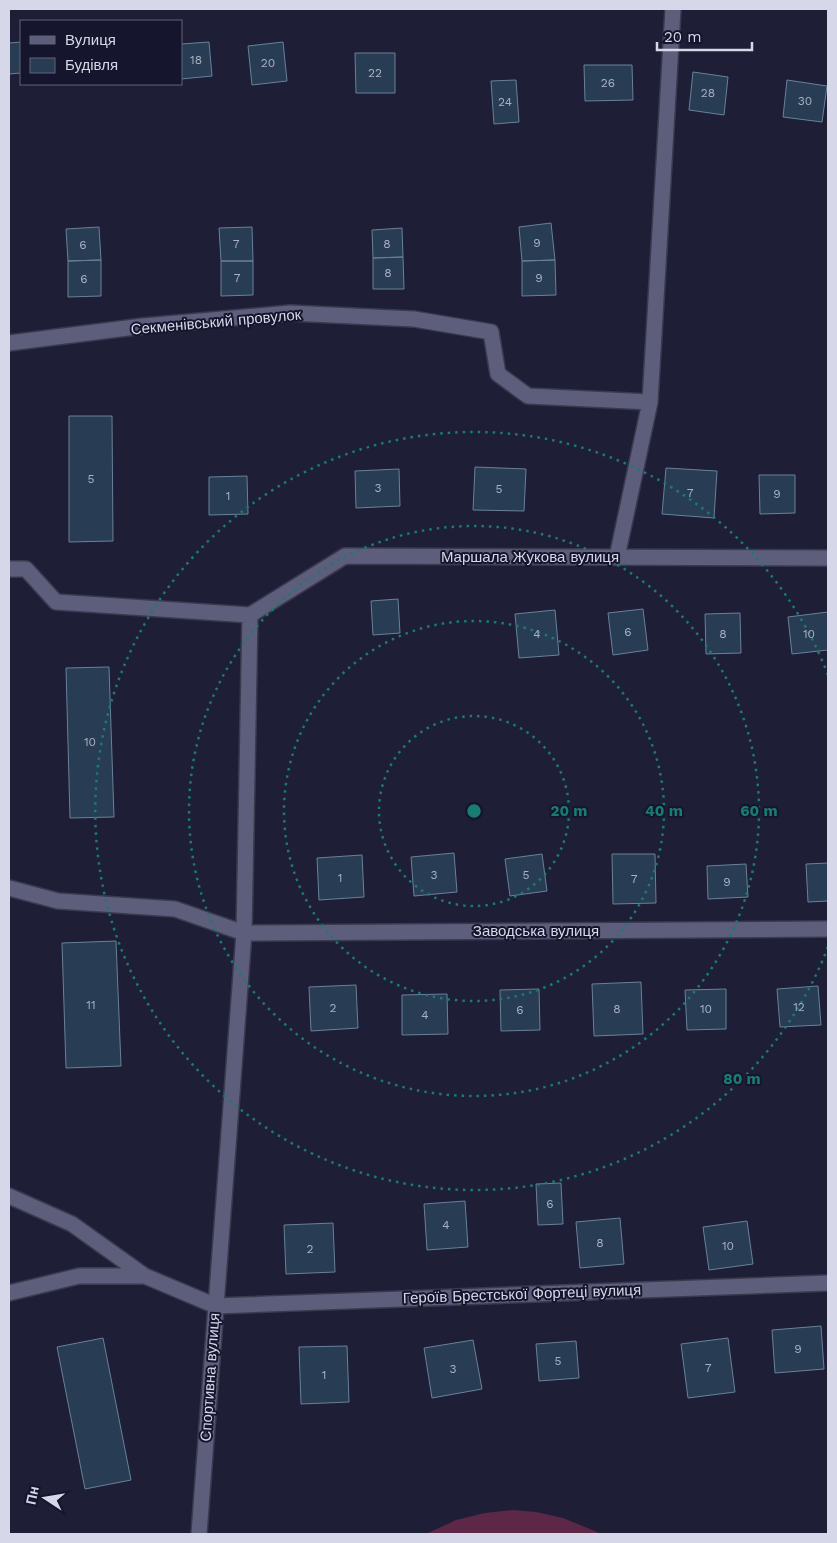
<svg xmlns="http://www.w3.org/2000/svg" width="837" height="1543" viewBox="0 0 837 1543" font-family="'Work Sans',sans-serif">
<rect width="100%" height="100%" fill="#1e1e37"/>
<path fill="#5d2747" d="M513,1510L536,1512L563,1518L602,1534H426L456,1520L485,1513Z"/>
<path fill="#283d53" stroke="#698199" d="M21,42V73L9,74V43Z
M209,42L212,76L181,79V44Z
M283,42L287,81L252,85L248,46Z
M355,53H395V93H356Z
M584,65H632L633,100L585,101Z
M693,72L728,77L724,115L689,110Z
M516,80L519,122L494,124L491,81Z
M787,80L827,86L822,122L783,117Z
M551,223L555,260L522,261L519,227Z
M99,227L101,260L68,261L66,229Z
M252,227L253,261H221L219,228Z
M402,228L403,257L373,258L372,230Z
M403,257L404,289H373V258Z
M101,260V296L68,297V261Z
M555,260L556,295L522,296V261Z
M221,261H253V295L221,296Z
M69,416H112L113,541L69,542Z
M475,467L526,469L524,511L473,510Z
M666,468L717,471L714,518L662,514Z
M399,469L400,506L356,508L355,471Z
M759,475H795V513L760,514Z
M247,476L248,514L209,515V477Z
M398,599L400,633L373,635L371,601Z
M643,609L648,650L613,655L608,613Z
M555,610L559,655L519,658L515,614Z
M828,612V650L792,654L788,617Z
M740,613L741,653L706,654L705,614Z
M109,667L114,817L70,818L66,668Z
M454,853L457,892L414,896L411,857Z
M542,854L547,891L510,896L505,859Z
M612,854H655L656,903L613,904Z
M362,855L364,897L319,900L317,858Z
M828,863V901L808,902L806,864Z
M746,864L748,897L708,899L707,866Z
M116,941L121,1066L66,1068L62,943Z
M641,982L643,1034L594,1036L592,984Z
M356,985L358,1028L311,1031L309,987Z
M818,986L821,1025L780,1027L777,989Z
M539,989L540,1030L501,1031L500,990Z
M726,989V1029L687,1030L685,990Z
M447,994L448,1034L402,1035V995Z
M561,1183L563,1224L538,1225L536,1184Z
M465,1201L468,1247L427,1250L424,1204Z
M620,1218L624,1264L580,1268L576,1222Z
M747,1221L753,1264L709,1270L703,1227Z
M333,1223L335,1272L286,1274L284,1225Z
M821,1326L824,1369L775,1373L772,1330Z
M103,1338L131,1480L85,1489L57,1347Z
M728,1338L735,1392L688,1398L681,1344Z
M473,1340L482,1389L432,1398L424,1348Z
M576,1341L579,1378L539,1381L536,1344Z
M347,1346L349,1402L301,1404L299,1347Z"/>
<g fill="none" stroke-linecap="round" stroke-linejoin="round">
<defs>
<path id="minor" d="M9,343L143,326L290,313L414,319L491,332L498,374L528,396L650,402
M617,557L650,402L673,9
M9,569H26L56,602L250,615
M250,615L244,933L216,1306L828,1283
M250,615L345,556L828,558
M9,888L58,901L175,909L244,933L828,929
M9,1196L72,1224L145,1276L216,1306L199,1534
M9,1293L79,1276H145"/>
</defs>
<use href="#minor" stroke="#3a394e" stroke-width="18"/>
<use href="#minor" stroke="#5c5e7b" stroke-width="15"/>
</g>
<g fill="none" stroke="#197b74" stroke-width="2.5" stroke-dasharray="2.5 5">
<circle cx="474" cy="811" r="95"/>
<circle cx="474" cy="811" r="190"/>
<circle cx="474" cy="811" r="285"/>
<path d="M828 947A379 379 0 1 1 828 675"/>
</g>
<g text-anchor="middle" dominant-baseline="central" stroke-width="4" stroke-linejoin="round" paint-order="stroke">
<g font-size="12" fill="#aab0c3">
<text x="196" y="60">18</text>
<text x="268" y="63">20</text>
<text x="375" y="73">22</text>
<text x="608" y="83">26</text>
<text x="708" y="93">28</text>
<text x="805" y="101">30</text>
<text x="505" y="102">24</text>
<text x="537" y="243">9</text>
<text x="236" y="244">7</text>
<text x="387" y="244">8</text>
<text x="83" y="245">6</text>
<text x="388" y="273">8</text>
<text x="237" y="278">7</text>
<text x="539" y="278">9</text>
<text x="84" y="279">6</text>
<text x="91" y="479">5</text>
<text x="378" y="488">3</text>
<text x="499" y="489">5</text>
<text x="690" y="493">7</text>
<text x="777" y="494">9</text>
<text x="228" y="496">1</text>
<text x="628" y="632">6</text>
<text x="537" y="634">4</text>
<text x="723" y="634">8</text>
<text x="809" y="634">10</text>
<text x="90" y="742">10</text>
<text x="434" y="875">3</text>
<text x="526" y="875">5</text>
<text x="340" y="878">1</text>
<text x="634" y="879">7</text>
<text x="727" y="882">9</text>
<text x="91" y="1005">11</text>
<text x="799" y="1007">12</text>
<text x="333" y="1008">2</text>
<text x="617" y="1009">8</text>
<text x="706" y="1009">10</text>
<text x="520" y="1010">6</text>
<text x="425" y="1015">4</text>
<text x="550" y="1204">6</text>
<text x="446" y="1225">4</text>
<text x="600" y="1243">8</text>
<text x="728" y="1246">10</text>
<text x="310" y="1249">2</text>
<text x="798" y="1349">9</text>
<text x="558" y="1361">5</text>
<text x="708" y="1368">7</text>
<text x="453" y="1369">3</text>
<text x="324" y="1375">1</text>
</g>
<g font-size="15" fill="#d6d7e8" stroke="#15152d">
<text transform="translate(216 322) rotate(-5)">Секменівський провулок</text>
<text x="530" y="557">Маршала Жукова вулиця</text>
<text x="536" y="931">Заводська вулиця</text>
<text transform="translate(522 1294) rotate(-2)">Героїв Брестської Фортеці вулиця</text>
<text transform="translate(210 1377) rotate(-86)">Спортивна вулиця</text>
</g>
</g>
<circle cx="474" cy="811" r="8" fill="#197b74" stroke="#15152d" stroke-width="2.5"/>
<g font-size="15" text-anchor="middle" font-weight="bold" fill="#197b74" stroke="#15152d" stroke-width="4" stroke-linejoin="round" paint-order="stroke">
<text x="569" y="816">20 m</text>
<text x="664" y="816">40 m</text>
<text x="759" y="816">60 m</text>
<text x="742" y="1084">80 m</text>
</g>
<rect width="837" height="1543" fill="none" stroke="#d6d7e8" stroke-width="20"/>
<rect x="20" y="20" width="162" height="65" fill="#15152d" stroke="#626378"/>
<rect x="30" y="36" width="25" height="8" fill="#5c5e7b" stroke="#626378"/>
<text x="65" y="45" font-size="15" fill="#d6d7e8">Вулиця</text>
<rect x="30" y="58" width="25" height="15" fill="#283d53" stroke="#626378"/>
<text x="65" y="70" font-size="15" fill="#d6d7e8">Будівля</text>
<g transform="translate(45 1498) rotate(282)" stroke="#15152d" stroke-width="4" paint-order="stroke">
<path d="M0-4L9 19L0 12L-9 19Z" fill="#d6d7e8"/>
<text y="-8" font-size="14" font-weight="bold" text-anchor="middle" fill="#d6d7e8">Пн</text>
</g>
<path d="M657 42v8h95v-8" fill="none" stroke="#d6d7e8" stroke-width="2.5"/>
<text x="664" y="42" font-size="15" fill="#d6d7e8" stroke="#15152d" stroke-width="4" paint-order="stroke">20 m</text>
</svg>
